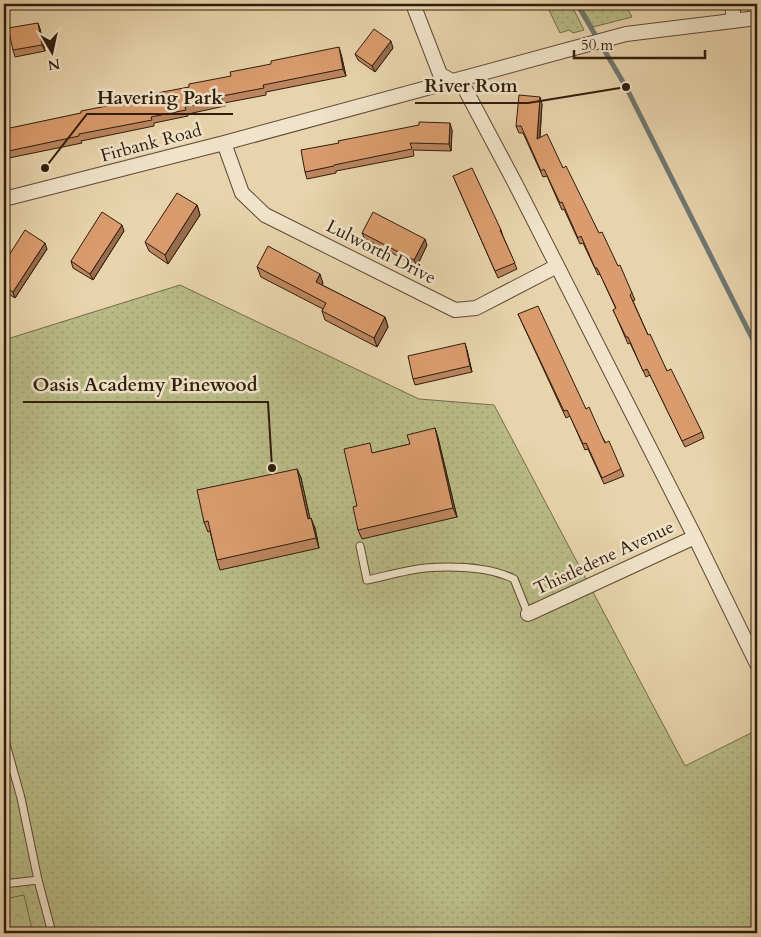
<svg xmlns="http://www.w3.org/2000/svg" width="761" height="937" viewBox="0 0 761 937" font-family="Cardo,serif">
<defs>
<pattern id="grass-dots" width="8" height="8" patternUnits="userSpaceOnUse" patternTransform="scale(1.25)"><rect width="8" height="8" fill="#b9bc87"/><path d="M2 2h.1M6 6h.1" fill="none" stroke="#9fa173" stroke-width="1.8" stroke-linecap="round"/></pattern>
<pattern id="forest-crowns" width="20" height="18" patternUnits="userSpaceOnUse" patternTransform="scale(1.25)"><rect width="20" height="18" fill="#b9bc87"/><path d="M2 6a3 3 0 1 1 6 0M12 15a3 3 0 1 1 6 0" fill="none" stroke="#9fa173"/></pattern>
</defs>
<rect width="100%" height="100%" fill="#e8d4ac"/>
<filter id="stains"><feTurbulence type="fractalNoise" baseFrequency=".004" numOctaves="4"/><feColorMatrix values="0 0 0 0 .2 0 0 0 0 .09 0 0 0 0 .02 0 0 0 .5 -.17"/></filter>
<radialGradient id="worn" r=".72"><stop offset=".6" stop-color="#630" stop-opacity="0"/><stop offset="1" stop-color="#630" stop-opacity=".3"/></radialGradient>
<path fill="url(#grass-dots)" stroke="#746c4a" d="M546,4H571L584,30L573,33L569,30L560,33Z
M580,4H625L632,17L593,27Z
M180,285L419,399L494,405L685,766L757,730V933H4V340Z"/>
<path fill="url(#forest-crowns)" stroke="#746c4a" d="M24,895L33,933H4V899Z"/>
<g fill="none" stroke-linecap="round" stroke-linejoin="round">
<path stroke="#707871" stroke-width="5" d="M577,4L626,87L757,348"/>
<defs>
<path id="service" d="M360,546L367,580C386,576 406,570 425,568C453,566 489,567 514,579L528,614
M4,737L21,798L38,880L52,933
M4,884L38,880"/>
<path id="minor" d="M413,4L440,74L465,89L515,183L695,537L757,664
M732,4L734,21
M224,143L242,193L265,215L455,310L476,308L557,266
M4,199L224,143L626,34L757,18
M528,614L695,537"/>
</defs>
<use href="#service" stroke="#5d4a35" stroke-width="9"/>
<use href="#minor" stroke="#5d4a35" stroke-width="16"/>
<use href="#service" stroke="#f0e3c9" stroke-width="7"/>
<use href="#minor" stroke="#f0e3c9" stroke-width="14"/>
</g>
<path fill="#bb865f" stroke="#2f1c0d" d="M38,23L40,29L45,51L15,57L13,50Z
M393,48L375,72L358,60L355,54Z
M341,54L346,76L266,92V95L224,103L225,106L188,114V116L154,123V126L81,141L82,143L4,159L6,167H4V138L81,113L153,97L189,87Z
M542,104L540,138L563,168L632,293L635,300L633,301L648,335L667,371L702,432L704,438L685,447L650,375L646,377L630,343L628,344L616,316L613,310L616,309L600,274L598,275L583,243L580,244L564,209L562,210L547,176L543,177L523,133H519L516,126Z
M452,130L451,151L413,150L414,156L336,171V173L307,179L305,172Z
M453,176L501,230L503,236L517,269L498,278Z
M197,205L200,215L168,264L149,251L145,242Z
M124,231L93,280L73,268L71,261Z
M362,233L427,245L417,266L365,239Z
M47,249L15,298L4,291V263Z
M257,267L323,283L322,285L385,317L388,327L377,347L325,320L322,311L323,309L261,277Z
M518,314L586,409L621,469L624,476L604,484L588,449L585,450L570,416L566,418Z
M467,350L472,372L415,385L413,379Z
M435,428L438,438L457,517L362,539L358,530L357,506L373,453L410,444Z
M297,469L301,478L310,519L315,528L319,548L220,570L217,560L210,531L208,532L204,522Z"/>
<path fill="#996d4d" stroke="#2f1c0d" d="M38,23L40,29L45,51L42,45Z
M391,41L393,48L375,72L372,66Z
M339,47L341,54L346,76L343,69Z
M540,97L542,104L539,145L537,139Z
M450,123L452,130L451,151L449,144Z
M197,205L200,215L168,264L165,255Z
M122,225L124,231L93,280L90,274Z
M425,239L427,245L417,266L414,260Z
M45,243L47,249L15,298L13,292Z
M320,274L323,283L319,291L316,282Z
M385,317L388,327L377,347L374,338Z
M465,343L467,350L472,372L470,366Z
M435,428L438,438L457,517L453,508Z
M297,469L301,478L312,528L308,519Z
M311,518L315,528L319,548L316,538Z"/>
<path fill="#da9c6e" stroke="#2f1c0d" d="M38,23L42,45L13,50L8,28Z
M374,29L391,41L372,66L355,54Z
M339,47L343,69L263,85L264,88L222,96V100L185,107L186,110L151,117L152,120L79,134V136L4,152V138L6,137L5,129L81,113V111L153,97L152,94L189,87V84L231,76L230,72L271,64V61Z
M519,95L540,97L537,139L547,134L563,168L566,166L599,233L602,232L618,266L620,265L632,293L630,295L648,335L650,334L667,371L671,369L702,432L682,441L647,369L643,371L628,337H626L613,310L616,308L597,268H595L581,236L578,238L562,202L560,203L544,169L541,171L521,126H516Z
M419,122L450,123L449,144L410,143L412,149L334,165V166L305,172L301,150L339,143L338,141L419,125Z
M472,168L501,230H500L515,263L495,271L453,176Z
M177,193L197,205L165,255L145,242Z
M102,212L122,225L90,274L71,261Z
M373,212L425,239L414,260L362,233Z
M25,230L45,243L13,292L4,286V263Z
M268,246L320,274L316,282L385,317L374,338L322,311L326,303L257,267Z
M538,306L586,409L589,407L605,443L609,441L621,469L602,478L586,443L583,444L567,410L564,411L518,314Z
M465,343L470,366L413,379L408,356Z
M435,428L453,508L358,530L353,507L357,506L344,449L370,443L372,453L410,444L407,435Z
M297,469L308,519L311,518L316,538L217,560L208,521L204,522L197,490Z"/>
<g text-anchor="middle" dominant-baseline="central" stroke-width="5" stroke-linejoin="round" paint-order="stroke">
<g font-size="18" fill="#2f1c0d" stroke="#f0e3c9">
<text transform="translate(151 143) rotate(-15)">Firbank Road</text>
<text transform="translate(381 252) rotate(27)">Lulworth Drive</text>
<text transform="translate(604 558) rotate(-25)">Thistledene Avenue</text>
</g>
</g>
<path fill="none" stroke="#2f1c0d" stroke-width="2" d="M626 87L528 103H415M45 168L87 114H233M272 468L268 402H23"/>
<g fill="#2f1c0d" stroke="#f0e3c9" stroke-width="2">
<circle cx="626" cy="87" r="5"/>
<circle cx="45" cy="168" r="5"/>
<circle cx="272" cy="468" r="5"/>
</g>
<g font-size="19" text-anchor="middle" font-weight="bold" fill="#2f1c0d" stroke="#f0e3c9" stroke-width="5" stroke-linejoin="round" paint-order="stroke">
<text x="471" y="92">River Rom</text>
<text x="160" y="104">Havering Park</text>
<text x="145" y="391">Oasis Academy Pinewood</text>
</g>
<rect width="761" height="937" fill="none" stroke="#e8d4ac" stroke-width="20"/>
<rect x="5" y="5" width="751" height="927" fill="none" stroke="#2f1c0d" stroke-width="2.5"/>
<rect x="10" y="10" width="741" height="917" fill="none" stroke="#2f1c0d"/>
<g transform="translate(52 52) rotate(171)" stroke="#f0e3c9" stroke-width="4" paint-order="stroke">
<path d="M0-4L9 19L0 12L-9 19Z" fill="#2f1c0d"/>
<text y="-8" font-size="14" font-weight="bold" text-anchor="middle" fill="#2f1c0d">N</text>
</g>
<path d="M574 50v8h131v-8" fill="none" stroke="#2f1c0d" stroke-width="2.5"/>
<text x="581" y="50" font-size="15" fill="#2f1c0d" stroke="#f0e3c9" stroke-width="4" paint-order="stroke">50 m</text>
<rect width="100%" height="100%" filter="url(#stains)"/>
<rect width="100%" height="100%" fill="url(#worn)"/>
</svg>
